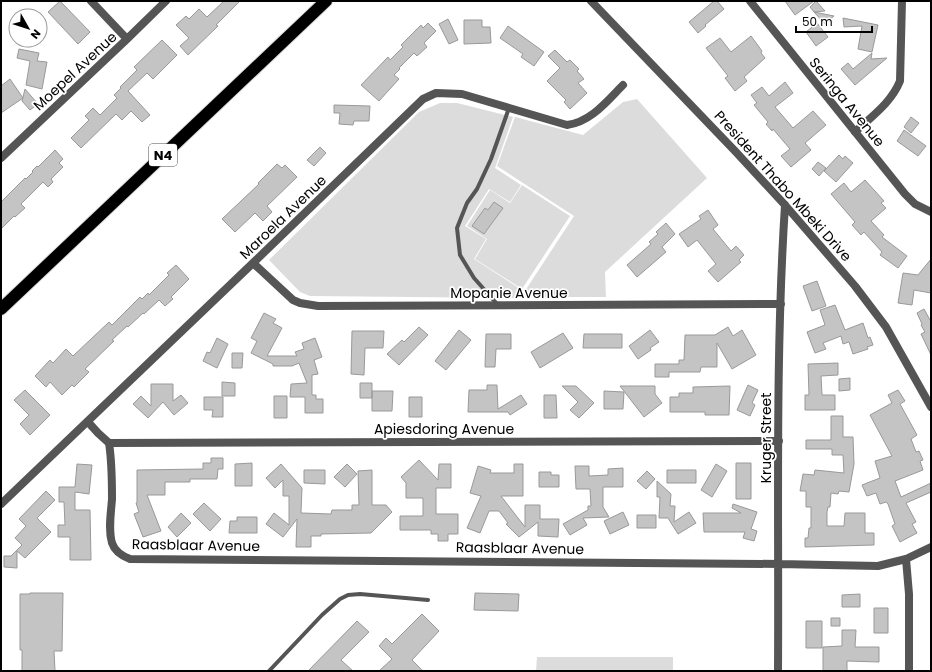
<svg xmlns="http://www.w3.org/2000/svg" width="932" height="672" viewBox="0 0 932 672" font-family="Poppins,sans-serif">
<rect width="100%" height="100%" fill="#fff"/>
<path fill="#dcdcdc" d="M637,99L707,178L605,272L606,297H521L574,216L497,166L515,117L583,135L623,102Z
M440,103H457L513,117L495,168L521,185L510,202L489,189L465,226L486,239L474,259L522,290L517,298L310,296L300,292L269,260L419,112Z
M522,185L570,216L522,289L475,259L487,239L467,226L490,190L510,203Z
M537,657H673V671H536Z"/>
<path fill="#c4c4c4" stroke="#999" d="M60,1L90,32L78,44L48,12Z
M224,1H240L216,25L218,26L188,55L180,46L189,38L176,25L186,16L189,19L199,9L207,17L208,16Z
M714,1H717L724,9L705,25L706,26L698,33L689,22Z
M785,1H814L795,15Z
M816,1L825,11L814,12L810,7Z
M814,12L834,16L825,24Z
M843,18L878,25L872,52L858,49L862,26L844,27Z
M448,19L458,40L449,44L439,24Z
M464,20H482V27H490L491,43L464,44Z
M428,23L436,31L424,43L427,47L417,56L414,53L399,68L400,69L394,75L399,79L379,101L361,85L388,57L390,60L403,47L401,45L421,25L423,28Z
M817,23L828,37L816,46L806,32Z
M508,26L544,52L534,66L521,57L523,54L500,38Z
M751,36L762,51L761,53L765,58L744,77L747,81L735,91L725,78L728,76L706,48L720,38L731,52Z
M162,40L177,55L153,79L147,73L128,91L150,115L142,122L131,111L122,120L116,114L81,148L71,138L89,120L85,116L93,108L100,115L117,98L114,95L121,88L120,87L137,70L134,67Z
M19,49L39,53L37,61L47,62L42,89L26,85L30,61L17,58Z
M555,50L567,62L570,60L579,69L577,71L584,79L578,83L587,93L570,109L564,102L566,100L547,81L560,68L548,56Z
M872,53L871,59L887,58L855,85L841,69L848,63L853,69Z
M10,79L23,98L1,113V86Z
M785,82L793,93L775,107L793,128L813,111L826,125L805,143L811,150L791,167L781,156L790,149L773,129L772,131L766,124L768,122L754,105L757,103L751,95L762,87L769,96Z
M25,89L38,104L30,110L22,101Z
M334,105L370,106L369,121H354L353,125L339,124L340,113H334Z
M911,117L919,123L911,133L904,127Z
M904,130L926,146L918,156L897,141Z
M320,147L326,153L314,166L307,160Z
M55,150L63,159L59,163L63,167L51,179L53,182L48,187L43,182L21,204L25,208L15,217L14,216L1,229V202L25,178L26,179L33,172L32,171L37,166L38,167Z
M839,155L843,159L845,156L853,163L836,182L824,171Z
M818,162L826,168L819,176L812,169Z
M277,164L282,168L285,165L297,177L267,206L272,212L263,221L255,213L235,232L222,219L259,184L258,183Z
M865,180L884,201L881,203L886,208L871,221L884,235L882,237L907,256L898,268L880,255L882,252L864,232L861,235L852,225L855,222L831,194L844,183L851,192Z
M494,202L503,208L484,234L472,226L485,208L488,210Z
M708,210L718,225L713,229L731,251L736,246L744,255L739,260L741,262L718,282L708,271L716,264L697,240L688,247L679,234L701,219L699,216Z
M666,223L675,234L662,247L666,252L637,277L627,265L651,244L649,242L658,234L656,232Z
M931,259V293L914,290L912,305L898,303L903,273L918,275Z
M176,265L189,279L171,297L173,299L165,306L159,300L144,314L143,313L128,327L127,326L112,340L114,341L85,369L89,372L74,387L72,385L62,395L50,382L46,387L35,376L50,360L53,363L66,349L73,356L109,322L112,325L140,297L142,299L148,293L149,295L169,275L167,273Z
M817,281L826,306L812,311L803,286Z
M835,305L845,330L863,323L868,338L870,337L873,345L867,347L868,349L853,354L849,342L843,344L841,336L823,343L826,349L815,353L807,332L825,325L820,310Z
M924,309L930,320L931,319V355L921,334L925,332L921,325L922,324L917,313Z
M264,313L276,319L273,323L282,328L267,356H297L295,352L304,349L302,343L315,338L322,357L314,360L318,374L312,375V395H316V399H323V413H305V397H290L291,384L307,383L299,363L292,366H273V364L251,353L257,341L251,338Z
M419,327L428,335L399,365L387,354L402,340L404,342Z
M728,327L733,336L742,330L756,355L732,369L717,343V367H701L700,372H669V377H655V364H679V360H684L685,335H715Z
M459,330L471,340L446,370L435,361Z
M650,330L659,342L650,348L651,350L638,359L629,346Z
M352,331H384L383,348H365L364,375L351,374Z
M563,333L573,348L540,368L531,352Z
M486,334H511V349H496L495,367H485Z
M584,334H622V348H583Z
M217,338L228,344L217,368L203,361L207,352L210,353Z
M232,353H243L242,368H232Z
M838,363V375L821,376L822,395H835V410H805V395H809L808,364Z
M850,378V390L839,391V379Z
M222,382L235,383V396H222Z
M360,383H372V398H360Z
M151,384H173V401L181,395L188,403L174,415L163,402L148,418L133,404L141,396L151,406Z
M487,385H497L498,409L521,395L527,404L510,415L508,412H468L469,390H487Z
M748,385L758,390L752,403L755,405L750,416L737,410Z
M562,386H576L594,403L579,418L570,410L578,402Z
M620,386H655V394L662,403L644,417Z
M730,386L729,415H705V412H670V397H679V393H693V387Z
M25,390L50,415L30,435L20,424L29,415L14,400Z
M898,390L905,401L900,404L917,435L911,439L916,452L919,451L923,460L920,461L923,470L895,481L901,497L931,483V492L906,503L916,522L912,524L917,533L900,542L892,526L895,524L888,504L886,502L880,504L876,493L867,496L862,485L880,478L875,461L892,456L870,415L892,403L888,395Z
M372,391H393L392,411H372Z
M604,391L624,392L623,409H604Z
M544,395H556L557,418H544Z
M274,396H287V418H274Z
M204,397H223V417H212L213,410H204Z
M409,397H422V417H409Z
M831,416H843V437H853L854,464L849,492L839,491L838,494L831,493L830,507H828L827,512V526H844L845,513H865V533H874V545L805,547V538H808L809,528H811V507H806V491H800L803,474L814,475L815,470L844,473L843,455H832V449H806V440H831Z
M211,458H223V469H218L217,479H190V482H165V495H147L161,531L143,537L134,514L139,512L136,503H137V470L203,469V463H211Z
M419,460L438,480L439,464H451V488H436V514H458V534H448V541H438V534H431V530H400V516H423V498H406V483L401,477Z
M252,463V486H235V464Z
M736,463H751V499H736Z
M77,464L92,465L89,494L75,492V510H90L91,560H70V537H58V525H65L64,502H59V487H75Z
M281,464L302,488L301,513L331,514L332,510H352V505H359L358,471L372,470V505H386L392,512L371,533L321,534V536H311V547H296L297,519L283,537L266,524L274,513L289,525V496H283V480L275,488L266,478Z
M347,464L357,474L345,487L334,477Z
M514,464H523V496H501L525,527V505H540V519H559L558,537L538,536V522L519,537L506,524L508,523L499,511H489L480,533L467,528L481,496L470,493L478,466L491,470L490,473H514Z
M716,464L727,471L712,497L701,490Z
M575,466H589V476L608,475V469L623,468V487H603V507L609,517L583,518L587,525L570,535L563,524L588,510V506H591L590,489H576Z
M304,470H325V484L304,483Z
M667,470H696V483H667Z
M647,471L655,479L646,489L637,481Z
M539,472H551V475H559V487H539Z
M657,481L671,494L670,506H675L674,522L689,512L696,523L678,534L668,518H659L660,497H657Z
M46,491L55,500L37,518L51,532L25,558L17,551V568L4,567V556H11L22,545L15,538L26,526L19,519Z
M204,503L221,519L210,531L193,514Z
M733,504L757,512L751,529L757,531L754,541L743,538L745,532H704L703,513H741L732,508Z
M623,512L629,525L610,534L604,521Z
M181,513L191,523L177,537L168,527Z
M637,515H656V528H637Z
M237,517H257V533H229L230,521H237Z
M30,593H63L62,651H54L55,671H22V650H20V594H30Z
M475,593L519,594L518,611L474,610Z
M860,594V607H842V595Z
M874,608H888V633H874Z
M422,614L439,631L412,660L423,671H379L392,659L379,646L386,638L392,644Z
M831,618H840V626H831Z
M357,621L369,632L341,660L353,671H308Z
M806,621H822V648H806Z
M842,630H856L855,647H879V662L847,661V671H823V647L842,646Z"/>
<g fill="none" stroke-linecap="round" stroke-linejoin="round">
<defs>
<path id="highway" d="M1,309L326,1"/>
</defs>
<use href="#highway" stroke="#dbdbdb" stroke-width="14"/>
<path stroke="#555" stroke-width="4" d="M498,305L474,278L460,255L457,228L467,203L477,189L491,159L509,108
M269,671L322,615L340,599L348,595L360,594L428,600"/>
<path stroke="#555" stroke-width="8" d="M91,1L127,39
M591,1L735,151L785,205L855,286L886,327L931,407
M750,1L905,194L915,204L931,212
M855,132C872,116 891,103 900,81L902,1
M1,158L127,39L166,1
M253,263L293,300L300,303L318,306L781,304
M88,422L98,433L109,443C112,462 112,480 112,499C111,513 108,529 112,543C115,552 122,556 130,559L779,564L878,566L906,559L931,547
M109,443L779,441
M1,504L253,263L423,99L436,93L462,94L567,125C591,122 607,101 623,85
M906,559L909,594V671
M778,671C779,516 775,360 785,205"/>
<use href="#highway" stroke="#000" stroke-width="12"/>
</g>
<g text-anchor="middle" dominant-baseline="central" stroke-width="3.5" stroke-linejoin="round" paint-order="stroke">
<rect fill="#fff" stroke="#4c4c4c" stroke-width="1" x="149" y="144" width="28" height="22" rx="3"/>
<g font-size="13" font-weight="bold" fill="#000">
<text x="163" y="155">N4</text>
</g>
<g font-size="14" fill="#000" stroke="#fff">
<text transform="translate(75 71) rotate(-43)">Moepel Avenue</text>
<text transform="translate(847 102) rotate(51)">Seringa Avenue</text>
<text transform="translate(783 186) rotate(48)">President Thabo Mbeki Drive</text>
<text transform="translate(283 217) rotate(-44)">Maroela Avenue</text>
<text x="509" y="293">Mopanie Avenue</text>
<text x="444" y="429">Apiesdoring Avenue</text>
<text transform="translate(766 438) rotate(-90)">Kruger Street</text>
<text transform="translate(196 545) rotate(1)">Raasblaar Avenue</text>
<text transform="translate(520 548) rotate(1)">Raasblaar Avenue</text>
</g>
</g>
<rect width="932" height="672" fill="none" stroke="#000000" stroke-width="4"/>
<g transform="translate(28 28) rotate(129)"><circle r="19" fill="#ffffff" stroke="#999999"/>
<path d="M0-3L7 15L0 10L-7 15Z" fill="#000000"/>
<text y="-6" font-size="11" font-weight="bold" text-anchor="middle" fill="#000000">N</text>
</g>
<path d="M796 26v6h76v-6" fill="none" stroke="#000000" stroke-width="2"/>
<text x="802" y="26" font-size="12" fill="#000000" stroke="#ffffff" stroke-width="3" paint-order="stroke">50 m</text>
</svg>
